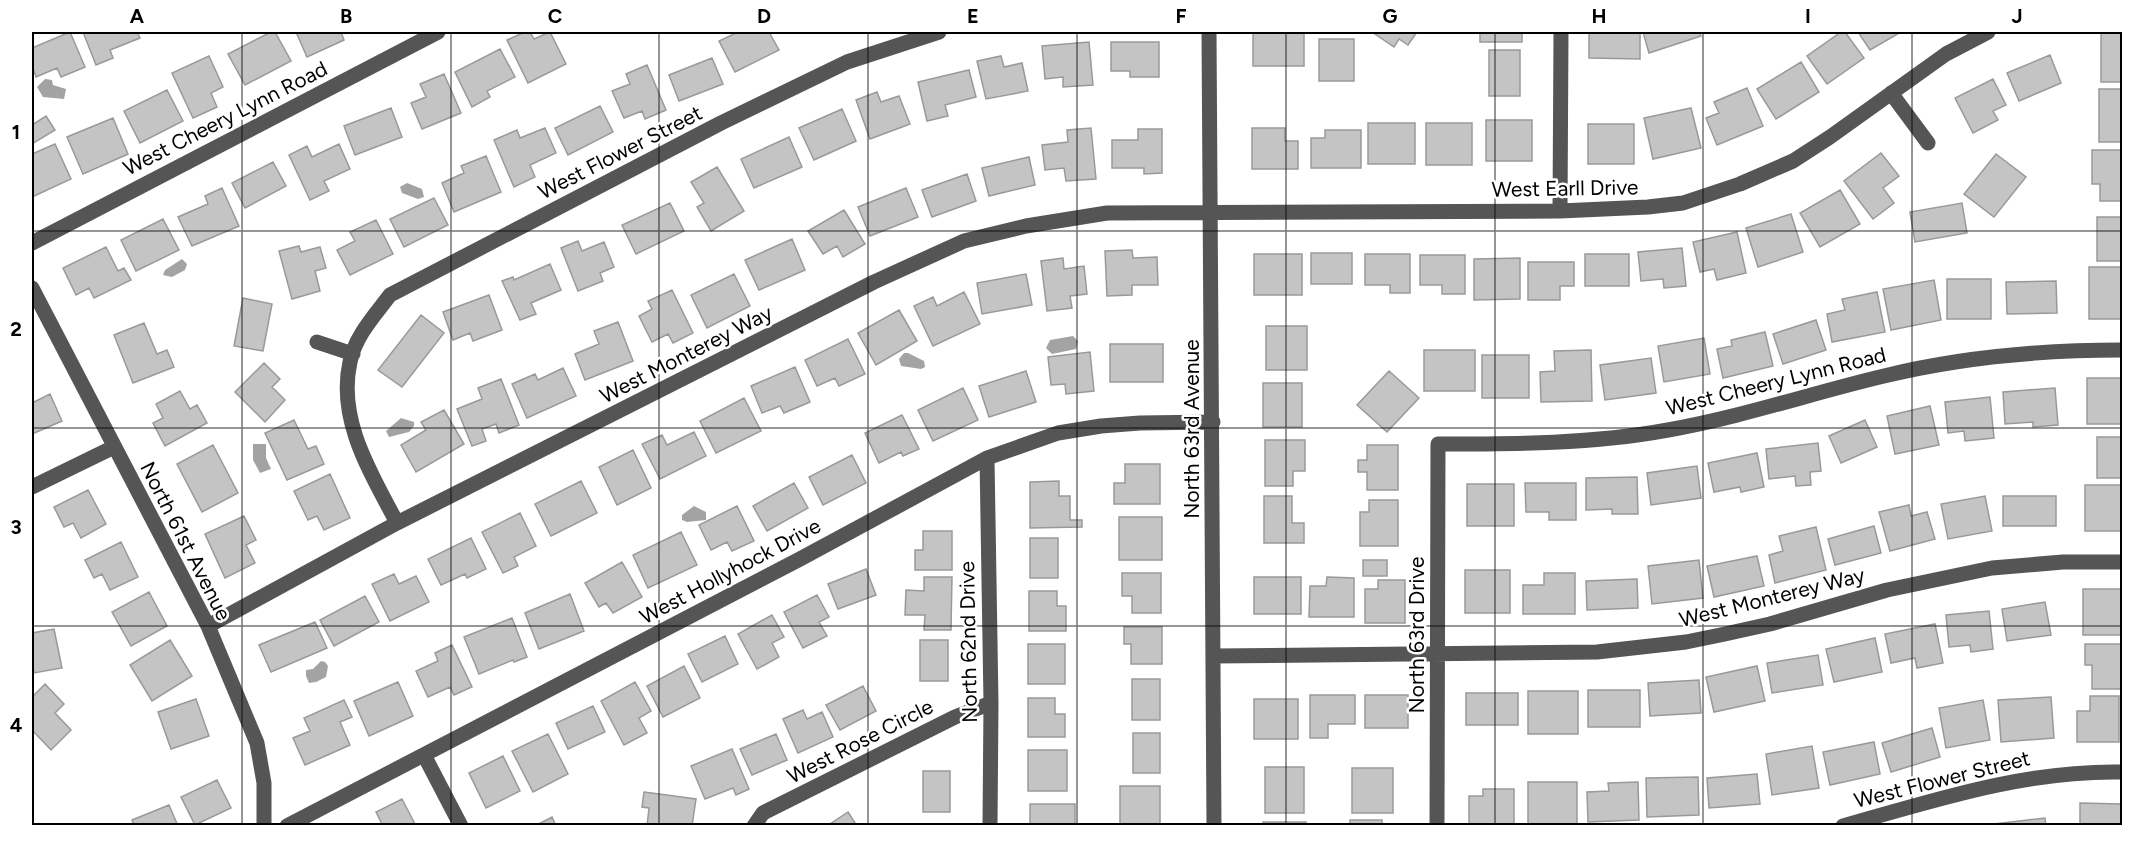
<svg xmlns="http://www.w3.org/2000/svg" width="2154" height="857" viewBox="0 0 2154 857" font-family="Figtree,sans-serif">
<rect width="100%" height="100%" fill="#fff"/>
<path fill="#a3a3a3" d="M45,79L52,80L53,85L66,89L64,99L43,97L37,87Z
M407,183L422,189L424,197L418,199L402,193L400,187Z
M182,259L187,264L185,270L172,277L163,275L165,270Z
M1073,336L1078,341L1076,349L1052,354L1046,348L1050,340Z
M904,353H908L924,361L925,367L921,369L901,366L899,359Z
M401,418L414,422V426L409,432L389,437L386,431Z
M253,444H266V458L271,469L260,473L253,460Z
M694,506L706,512V520L687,522L682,520V515Z
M321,661L325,662L328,666L326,677L316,682L309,683L306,676V670L313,669Z"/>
<path fill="#c4c4c4" stroke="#999" stroke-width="1.5" d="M70,32L85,67L61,77L57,68L36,77L32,65V48Z
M83,32H137L140,38L110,50L113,58L96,65Z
M271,32H275L291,61L245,85L228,54Z
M296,32H341L344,40L307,57Z
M525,32H530L534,39L550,32L566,64L528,83L507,40Z
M738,32H769L779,50L735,72L719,41Z
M1372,32H1417L1408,45L1399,39L1394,47Z
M1480,32H1522V42H1480Z
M1589,32H1640V59L1589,58Z
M1643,32H1699L1701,36L1649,53Z
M1841,32H1845L1864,58L1827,84L1807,56Z
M1858,32H1901L1870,50Z
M2101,32H2122V82H2101Z
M1253,33H1304V66H1253Z
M1319,39H1354V81H1319Z
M1089,42L1093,85L1063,87V77L1045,79L1042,46Z
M1111,42H1159V77H1130V71H1111Z
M500,49L515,77L487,91L490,97L472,107L455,72Z
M1489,50H1520V96H1489Z
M2050,55L2061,83L2019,101L2007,73Z
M209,56L223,87L211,93L217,107L193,118L172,73Z
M1001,56L1004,67L1022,63L1028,91L986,99L977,61Z
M712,58L723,84L679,101L669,75Z
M1801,62L1819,92L1776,119L1757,89Z
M647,65L666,110L645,119L642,111L624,118L612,91L630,84L626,74Z
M969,70L976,97L945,105L948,116L927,121L918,82Z
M444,74L461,113L422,129L411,103L426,97L420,84Z
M1993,79L2006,105L1993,111L1998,120L1973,133L1955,98Z
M1747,88L1763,126L1717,145L1706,118L1719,113L1714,102Z
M2099,89H2122V142H2099Z
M167,90L183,121L140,143L124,111Z
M877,92L881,102L899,96L910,124L870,139L856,100Z
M600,106L613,132L568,155L555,128Z
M391,108L402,137L355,155L344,126Z
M1691,108L1701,148L1653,159L1644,118Z
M842,109L856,141L814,160L799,128Z
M46,116L55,130L32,144V125Z
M113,118L128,154L83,174L67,137Z
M1486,120H1532V161H1486Z
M1368,123H1415V164H1368Z
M1426,123H1472V165H1426Z
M1588,124H1634V164H1588Z
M545,128L556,153L530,165L535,177L514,187L494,140L517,130L520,138Z
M1091,128L1096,179L1066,181L1064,168L1045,170L1042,145L1068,142L1067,130Z
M1252,128H1285V141H1298V169H1252Z
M1138,129H1162V173L1144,174V168H1112V140H1138Z
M1325,130H1361V168H1311V138H1325Z
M789,137L802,167L754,188L741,159Z
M55,144L71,179L32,197V154Z
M339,144L350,169L324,181L329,191L310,200L289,155L307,146L312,157Z
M2092,150H2122V201H2100V184H2092Z
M1881,153L1899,176L1883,188L1894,203L1873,219L1844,181Z
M1996,154L2026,177L1994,217L1964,194Z
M486,156L501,192L454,212L442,183L464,173L461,166Z
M1029,157L1035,185L989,196L982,168Z
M273,162L286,186L245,208L232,183Z
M717,167L744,211L711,231L697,207L704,203L691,182Z
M967,174L976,201L932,217L922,190Z
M222,188L239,226L192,246L178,217L208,204L205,196Z
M906,188L918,217L870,236L858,207Z
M1840,190L1860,224L1820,247L1800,213Z
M434,198L448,225L404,247L390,219Z
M670,203L684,231L636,254L622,225Z
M1962,203L1967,233L1915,242L1910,212Z
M844,210L865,244L843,257L837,246L823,254L808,231Z
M1791,214L1803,252L1758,267L1746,228Z
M2097,217H2122V261H2097Z
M163,219L179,250L136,271L121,240Z
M376,220L393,254L350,275L337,250L355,241L350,232Z
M1737,232L1746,273L1717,280L1714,269L1700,272L1693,242Z
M792,239L805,270L759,290L745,260Z
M578,241L582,251L604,242L614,267L600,273L603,281L578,291L561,248Z
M299,246L301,252L320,247L326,268L315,271L320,291L292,299L279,251Z
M106,247L118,271L124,268L131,280L94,298L89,288L76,295L63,268Z
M1682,248L1686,286L1664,288L1663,279L1641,281L1638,252Z
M1132,250L1133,258L1157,257L1158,285H1132V295L1107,296L1105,251Z
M1311,253H1352V284H1311Z
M1254,254H1302V295H1254Z
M1365,254H1410V293H1390V285H1365Z
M1585,254H1629V286H1585Z
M1420,255H1465V294H1442V285H1420Z
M1063,258L1064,269L1084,266L1087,294L1070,296L1072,308L1047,311L1041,261Z
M1520,258V299L1474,300V259Z
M1528,262H1574V286H1560V300H1528Z
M550,264L561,290L531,303L536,314L520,320L502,281L513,277L514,280Z
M2089,267H2122V319H2089Z
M734,274L750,306L707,328L691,295Z
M1026,274L1032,305L982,314L977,283Z
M1947,279H1991V319H1947Z
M1934,280L1941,320L1891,330L1883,289Z
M2056,281L2057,313L2007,314L2006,282Z
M672,290L693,333L673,343L668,334L652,342L639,316L652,309L648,301Z
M964,292L980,324L933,346L914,306L933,297L937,306Z
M1877,292L1885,332L1832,342L1827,314L1845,310L1842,299Z
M489,295L502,330L473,341L470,333L453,340L443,312Z
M243,298L272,304L263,351L234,346Z
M899,310L917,341L876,365L858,333Z
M421,315L444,333L402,387L378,370Z
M1816,320L1826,350L1783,364L1773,334Z
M618,322L633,361L585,380L575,354L599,344L594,331Z
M144,323L157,354L167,350L174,367L133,383L114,335Z
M1266,326H1307V370H1266Z
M1765,332L1773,366L1723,378L1717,349L1732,346L1731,340Z
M1704,338L1710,374L1664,382L1658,346Z
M848,339L865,374L839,386L835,378L817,386L805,360Z
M1110,344H1163V382H1110Z
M1424,350H1475V391H1424Z
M1591,350L1592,401L1541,402L1540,372L1555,371L1554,351Z
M1090,352L1094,391L1066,394L1065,384L1051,385L1048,357Z
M1482,355H1529V398H1482Z
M1651,358L1656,393L1605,400L1600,365Z
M264,363L280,379L272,387L285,400L265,422L235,392Z
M795,367L810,402L784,413L780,406L762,413L751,386Z
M563,368L576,396L527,418L512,384L535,374L538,380Z
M1026,371L1036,402L989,417L979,386Z
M1389,371L1419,398L1387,432L1357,405Z
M2087,378H2122V424H2087Z
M501,379L519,425L499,433L496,424L482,429L486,441L472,446L457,409L482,399L478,388Z
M1263,383H1302V427H1263Z
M963,388L978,420L933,441L918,410Z
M2055,388L2058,425L2033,427V422L2005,424L2003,392Z
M180,391L190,409L197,405L207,423L165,446L153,423L163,418L156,404Z
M50,394L62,421L32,434V403Z
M1990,397L1994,438L1965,441L1964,431L1948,433L1945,402Z
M744,398L761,431L716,453L700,421Z
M1930,406L1939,445L1895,454L1887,416Z
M444,410L464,444L416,472L401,445L426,430L421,422Z
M902,415L919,449L903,456L901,452L879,463L865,433Z
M294,420L308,449L316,446L324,464L287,480L265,433Z
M1865,420L1877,447L1841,463L1829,436Z
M694,432L706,456L660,479L642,444L662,435L667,445Z
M2097,437H2122V478H2097Z
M1265,440H1305V471H1293V486H1265Z
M1818,443L1821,471L1810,472L1811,485L1796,486L1795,476L1769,479L1766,449Z
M213,445L238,493L202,512L177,464Z
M1367,445H1398V490H1367V472H1358V460H1367Z
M633,450L651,488L617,505L599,467Z
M1757,453L1764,487L1741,492L1740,487L1714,492L1708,463Z
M852,455L866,483L823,505L809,477Z
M1125,464H1160V504H1114V483H1125Z
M1697,466L1701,498L1651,505L1647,473Z
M330,474L350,518L324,530L317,516L308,520L294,491Z
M1637,477L1638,514H1612V509L1586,510V478Z
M581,481L597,513L551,536L535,504Z
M1059,481V496H1070V520H1082V527L1030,528V482Z
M794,483L808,508L767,531L753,506Z
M1525,483H1576V520H1549V512H1526Z
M1467,484H1514V526H1467Z
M2085,485H2122V531H2085Z
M88,490L106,524L81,538L73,523L64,527L54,507Z
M1264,496H1292V523H1304V543H1264Z
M1985,496L1992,531L1948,539L1941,504Z
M2003,496H2056V526H2003Z
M1369,500H1398V546H1360V512H1369Z
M1909,505L1911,516L1927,512L1935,539L1890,551L1879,512Z
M737,506L754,541L732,551L727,542L711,550L699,525Z
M520,513L536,546L514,557L518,566L503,573L482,532Z
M244,516L256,540L246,545L255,563L225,578L205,534Z
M1119,517H1162V560H1119Z
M1874,526L1881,553L1835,565L1828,539Z
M1816,527L1826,570L1775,583L1769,555L1783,551L1779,536Z
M923,531H952V570H915V550H923Z
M681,532L697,565L648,588L633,555Z
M471,538L486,569L467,578L465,574L441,585L428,559Z
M1030,538H1058V578H1030Z
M121,542L138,577L110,590L102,574L94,578L85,560Z
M1757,556L1764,586L1714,597L1707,566Z
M1363,560H1387V576H1363Z
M1699,560L1703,598L1652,604L1648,566Z
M622,562L642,597L613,613L606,603L599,607L585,583Z
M866,569L876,595L838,609L828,584Z
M1465,570H1510V613H1465Z
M1122,573H1161V613H1132V596H1122Z
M1544,573H1575V614H1523V585H1544Z
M394,574L399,584L416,576L429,602L390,621L372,584Z
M924,577H952L951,630H924L925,615H905L906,590L924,591Z
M1254,577H1301V614H1254Z
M1327,577L1354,578V617H1309L1310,586H1326Z
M1637,579L1638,608L1587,610L1586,581Z
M1378,580H1405V623H1365V589H1378Z
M2083,589H2122V635H2083Z
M1029,591H1057V606H1066V631H1029Z
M149,592L167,626L131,646L112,612Z
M570,594L584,631L539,649L525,613Z
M817,595L829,617L819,622L827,636L803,648L784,612Z
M365,596L379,622L334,646L320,620Z
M2045,602L2051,635L2007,641L2002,609Z
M1989,611L1993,649L1971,652L1970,645L1949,647L1946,615Z
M772,615L784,637L772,643L779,657L757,669L738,634Z
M512,618L527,657L514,662L513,660L479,674L464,637Z
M315,622L327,648L271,672L259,645Z
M1935,624L1943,663L1917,668L1915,658L1891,663L1885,634Z
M1124,627H1162V664H1131V644H1124Z
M54,629L62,668L34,673L32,663V633Z
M725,636L738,664L702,682L688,654Z
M1875,638L1882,672L1834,682L1826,649Z
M170,640L192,676L152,701L130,665Z
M920,640H948V681H920Z
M1028,644H1065V684H1028Z
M2085,644H2122V689H2092V665H2085Z
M452,645L472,687L454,695L450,687L428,697L416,671L438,661L435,653Z
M1818,655L1823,685L1772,693L1767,663Z
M684,666L700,698L663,717L647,686Z
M1757,666L1765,701L1714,712L1706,677Z
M1132,679H1160V720H1132Z
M1699,680L1701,713L1650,716L1648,683Z
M398,682L413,716L369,736L354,701Z
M635,682L651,711L639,718L647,733L624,745L601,701Z
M45,684L64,704L55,713L71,730L51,750L32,730V697Z
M863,686L876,711L840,730L826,705Z
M1588,690H1640V727H1588Z
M1528,691H1578V734H1528Z
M1466,693H1518V725H1466Z
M1310,695H1355V724H1328V738H1310Z
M1365,695H1408V728H1365Z
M2090,696H2119V742H2077V711H2090Z
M2051,697L2054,738L2001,742L1998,700Z
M1028,698H1055V714H1065V737H1028Z
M196,699L209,736L171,749L158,712Z
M1254,699H1298V739H1254Z
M344,700L352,717L340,722L350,745L305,765L293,738L310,731L304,718Z
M1983,700L1990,740L1946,748L1939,708Z
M593,706L605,732L568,749L556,723Z
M803,710L807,719L822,712L833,737L798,753L783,719Z
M1932,728L1940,757L1891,772L1882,743Z
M1133,733H1160V773H1133Z
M548,734L568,774L533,792L512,751Z
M776,734L787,760L752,775L740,749Z
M1874,742L1880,774L1830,785L1823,752Z
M1812,746L1819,788L1772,795L1766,754Z
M732,749L749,789L736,795L733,788L705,799L691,766Z
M1028,750H1067V791H1028Z
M503,756L520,791L486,808L469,773Z
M1265,767H1304V813H1265Z
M1352,768H1393V813H1352Z
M923,771H950V812H923Z
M1757,774L1760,804L1709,808L1707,778Z
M1698,777L1699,815L1647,817L1646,778Z
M217,780L231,808L195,825L181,797Z
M1528,782H1577V824H1528Z
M1638,782L1639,820L1588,822L1587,792L1609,791L1608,783Z
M1120,786H1160V826H1120Z
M1483,789H1514V826H1469V796H1483Z
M644,792L696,799L692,826H647L649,808L642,807Z
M402,799L416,826H383L376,812Z
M2080,803L2121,804V826H2080Z
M1030,804H1075V826H1030Z
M169,805L178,826H134L132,820Z
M848,812L857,826H827Z
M552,817L556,826H535Z
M2045,818L2046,826H1994V824Z
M1350,820H1382V826H1350Z
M1263,822H1306V826H1263Z"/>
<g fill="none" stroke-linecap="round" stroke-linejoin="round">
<path stroke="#555" stroke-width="15" d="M1209,32L1214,826
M1891,93L1928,143
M1560,211L1561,32
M32,243L438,32
M32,288L208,626L257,743L264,783V826
M317,342L353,354
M987,458L991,703L990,826
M32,487L114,447
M397,523C371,473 337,420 350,362C355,336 375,315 390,295L721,123L847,62L939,32
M208,626L397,523L874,282L964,241L1026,226L1107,213L1560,211L1648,207L1683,203L1740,184L1793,161L1830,137L1946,54L1988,32
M1213,656L1597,652L1686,642L1725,634L1770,624L1887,590L1992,568L2063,562H2122
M424,755L461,826
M287,826L800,559L987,458L1058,433L1101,426L1140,423L1213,422
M754,826L763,813L955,717L991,703
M1437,826L1438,444C1515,444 1592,444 1668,430C1742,417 1812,393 1884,376C1962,357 2043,350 2122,350
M1843,826C1935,800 2026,770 2122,772"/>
</g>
<path fill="none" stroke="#000" stroke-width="1.5" stroke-opacity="0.55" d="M242,32V826M451,32V826M659,32V826M868,32V826M1077,32V826M1286,32V826M1495,32V826M1703,32V826M1912,32V826M32,231H2122M32,428H2122M32,626H2122"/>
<g text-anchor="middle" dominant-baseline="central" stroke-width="5" stroke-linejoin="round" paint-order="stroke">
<g font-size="21" fill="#000" stroke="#fff">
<text transform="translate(225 118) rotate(-27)">West Cheery Lynn Road</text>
<text transform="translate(620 152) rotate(-27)">West Flower Street</text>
<text transform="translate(1565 188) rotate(-1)">West Earll Drive</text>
<text transform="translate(686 354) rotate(-27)">West Monterey Way</text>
<text transform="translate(1776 381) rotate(-14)">West Cheery Lynn Road</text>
<text transform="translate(1191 429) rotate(-90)">North 63rd Avenue</text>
<text transform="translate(186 541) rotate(63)">North 61st Avenue</text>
<text transform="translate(730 571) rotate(-28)">West Hollyhock Drive</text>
<text transform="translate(1772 597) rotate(-14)">West Monterey Way</text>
<text transform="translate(1416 635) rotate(-90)">North 63rd Drive</text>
<text transform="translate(968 642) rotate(-91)">North 62nd Drive</text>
<text transform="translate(860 741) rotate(-27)">West Rose Circle</text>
<text transform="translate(1942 779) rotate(-14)">West Flower Street</text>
</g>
</g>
<rect width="2154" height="857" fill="none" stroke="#ffffff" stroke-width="66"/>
<rect x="33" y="33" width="2088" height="791" fill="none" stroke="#000" stroke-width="2"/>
<g font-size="20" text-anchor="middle" font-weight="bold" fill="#000">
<text x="137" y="23">A</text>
<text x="346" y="23">B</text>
<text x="555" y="23">C</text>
<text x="764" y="23">D</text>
<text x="973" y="23">E</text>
<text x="1181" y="23">F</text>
<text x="1390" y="23">G</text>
<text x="1599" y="23">H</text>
<text x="1808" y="23">I</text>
<text x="2017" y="23">J</text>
<text x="16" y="139">1</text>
<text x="16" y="336">2</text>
<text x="16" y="534">3</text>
<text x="16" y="732">4</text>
</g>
</svg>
